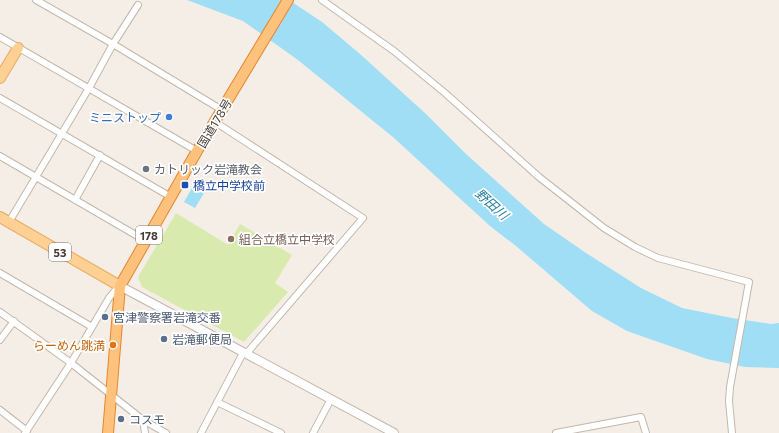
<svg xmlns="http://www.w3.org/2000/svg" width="779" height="433" viewBox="0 0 779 433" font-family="Commissioner,'Noto Sans JP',sans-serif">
<rect width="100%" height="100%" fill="#f4eee6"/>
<path fill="#d8eaad" d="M176,213L228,245L240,224L292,255L275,283L288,292L244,342L142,287L138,277Z"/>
<path fill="#9fdef4" d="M187,0H289L322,22L360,54L426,114L466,154L544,224L586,253L641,288L682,308L732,318L771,324L779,323V368L745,367L707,359L627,331L592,311L516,246L490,226L394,138L298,60L243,21Z
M196,181L207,188L195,208L184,202Z"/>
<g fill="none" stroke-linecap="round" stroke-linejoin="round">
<defs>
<path id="minor" d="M36,0L113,44L222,110
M322,0L394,51L445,93L539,177L604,228L635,247L658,258L749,282L730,387L729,401L732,433
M0,37L197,151
M0,98L171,197
M215,122L363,218L246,354
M0,156L146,241
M75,200L100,155
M9,222L89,88L113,44L138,5
M0,273L92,327
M0,312L71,363L143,420L166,433
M0,340L14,321
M217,402L281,433
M0,410L27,431
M143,420L145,433
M25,433L71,363L109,298L119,286
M201,433L243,353
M313,433L331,399
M556,433L641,417L646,433"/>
<path id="tertiary" d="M120,286L394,433"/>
<path id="primary" d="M0,78L18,48
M0,217L120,286"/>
<path id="trunk" d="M108,433L120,286L197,151L288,0"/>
</defs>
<use href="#minor" stroke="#c3b7ab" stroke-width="8"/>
<use href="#tertiary" stroke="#c3b7ab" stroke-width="10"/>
<use href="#primary" stroke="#e9aa5f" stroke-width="12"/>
<use href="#trunk" stroke="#e48630" stroke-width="12"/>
<use href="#minor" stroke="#fff" stroke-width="6"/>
<use href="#tertiary" stroke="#fff" stroke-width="8"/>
<use href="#primary" stroke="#ffd094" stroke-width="10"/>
<use href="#trunk" stroke="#ffc27d" stroke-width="10"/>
</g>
<circle fill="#3f7fe0" stroke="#fff" stroke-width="1.5" cx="169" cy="117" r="4"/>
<circle fill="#6b7280" stroke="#fff" stroke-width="1.5" cx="146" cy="169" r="4"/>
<rect fill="#1a4fb4" stroke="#fff" stroke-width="1.5" x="181" y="181" width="8" height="8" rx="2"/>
<circle fill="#8d6e63" stroke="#fff" stroke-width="1.5" cx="231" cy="239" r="4"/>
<g fill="#5c6f8a" stroke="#fff" stroke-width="1.5">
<circle cx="105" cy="317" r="4"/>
<circle cx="164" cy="339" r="4"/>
<circle cx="121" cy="419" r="4"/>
</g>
<circle fill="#e8710a" stroke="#fff" stroke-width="1.5" cx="113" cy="345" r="4"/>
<g text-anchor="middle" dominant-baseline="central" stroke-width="3.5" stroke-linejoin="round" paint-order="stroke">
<g fill="#fff" stroke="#7e7772" stroke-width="1">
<rect x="136" y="226" width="26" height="18" rx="3"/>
<rect x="49" y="243" width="22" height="18" rx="3"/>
</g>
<g font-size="11" font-weight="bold" fill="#473d35">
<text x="149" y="235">178</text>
<text x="60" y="252">53</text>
</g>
<g font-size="12" fill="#366cbe" stroke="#fff" text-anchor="end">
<text x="161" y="117">ミニストップ</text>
</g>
<g font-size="12" fill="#473d35" stroke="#fff">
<text transform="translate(214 123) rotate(-59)">国道178号</text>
</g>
<g font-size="12" fill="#5b616d" stroke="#fff" text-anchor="start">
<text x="154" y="169">カトリック岩滝教会</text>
</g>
<g font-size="12" fill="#164399" stroke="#fff" text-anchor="start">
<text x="193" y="185">橋立中学校前</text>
</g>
<g font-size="12" fill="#785e54" stroke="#fff" text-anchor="start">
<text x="239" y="239">組合立橋立中学校</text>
</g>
<g font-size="12" fill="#4e5e75" stroke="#fff" text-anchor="start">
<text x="113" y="317">宮津警察署岩滝交番</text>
<text x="172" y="339">岩滝郵便局</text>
<text x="129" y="419">コスモ</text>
</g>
<g font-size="12" fill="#c56008" stroke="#fff" text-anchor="end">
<text x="105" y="345">らーめん跳満</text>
</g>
<g font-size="13" font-style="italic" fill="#257f9f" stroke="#fff">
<text transform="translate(492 204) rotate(42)">野田川</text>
</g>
</g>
</svg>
